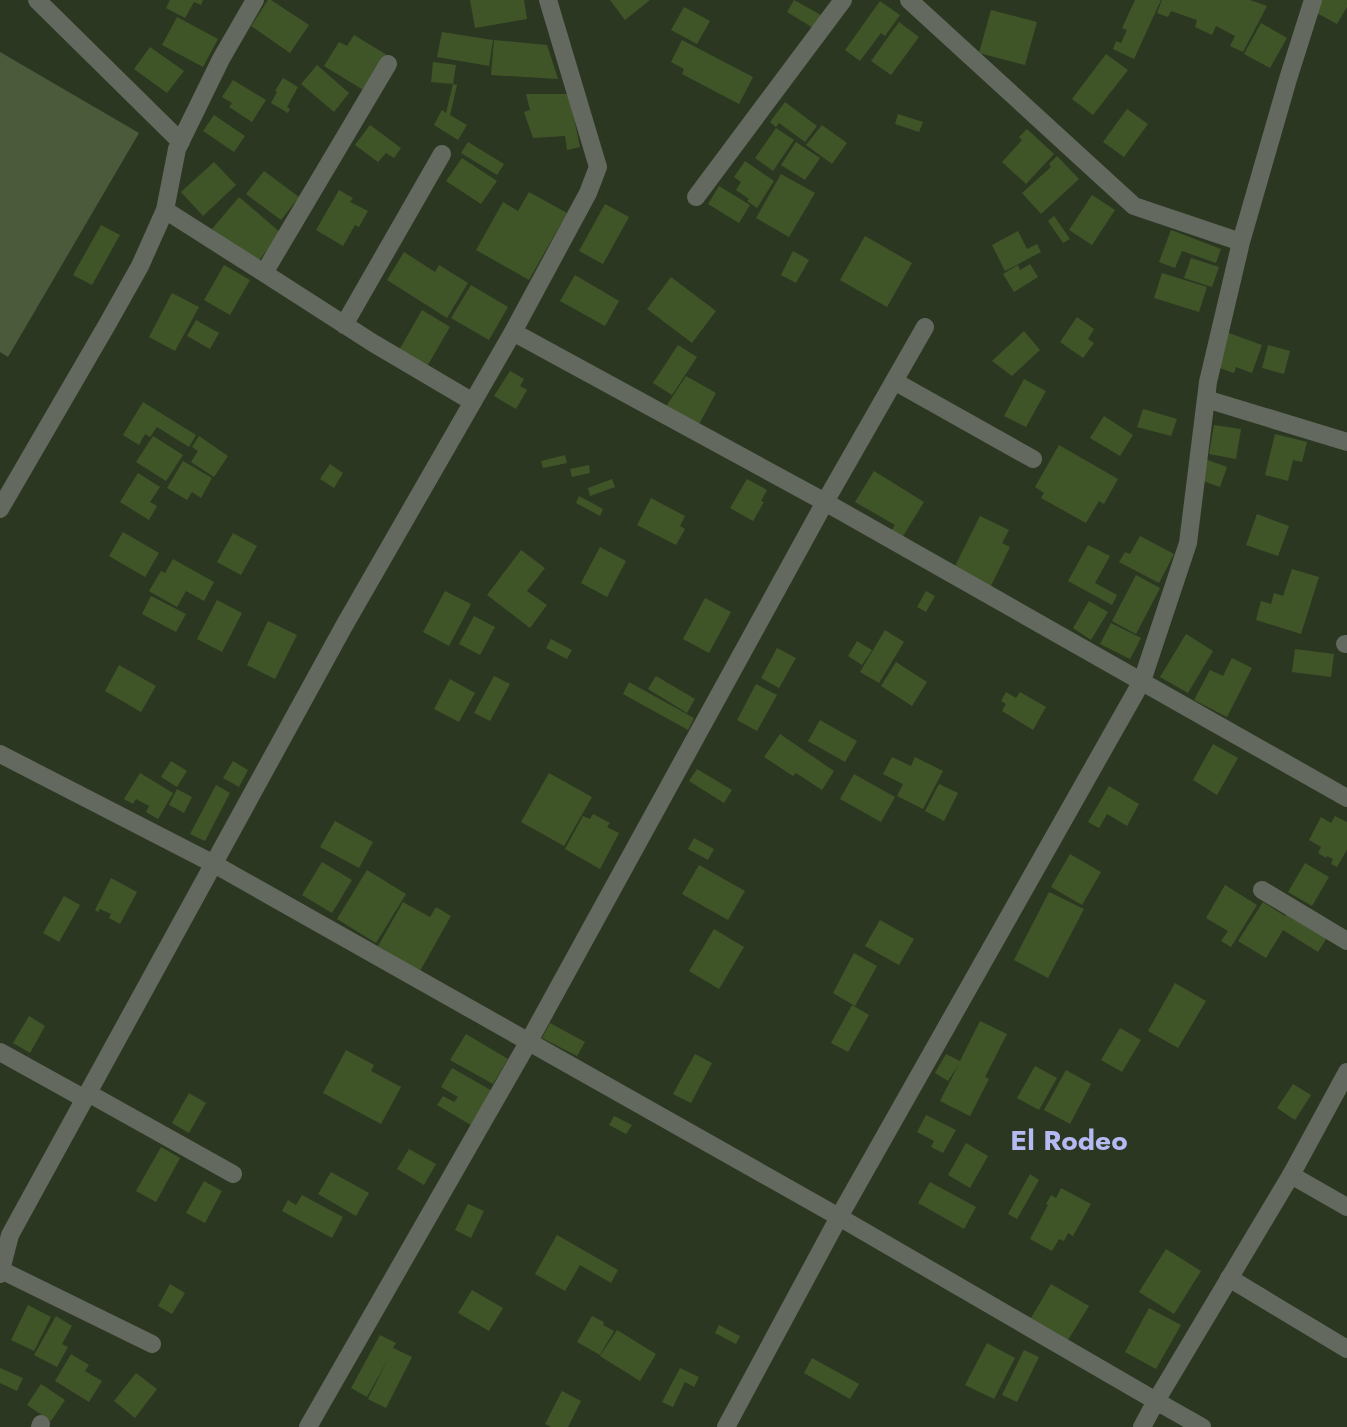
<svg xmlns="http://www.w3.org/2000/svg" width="1347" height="1427" viewBox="0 0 1347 1427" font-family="Jost,sans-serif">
<rect width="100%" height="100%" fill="#2c3722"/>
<path fill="#4a5a3b" d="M0,52L139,133L8,357L0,352Z"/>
<path fill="#3f5527" d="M170,0H203L201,5L194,2L185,18L166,8Z
M268,0H271L309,25L290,53L251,26Z
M470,0H524L527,19L475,28Z
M610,0H650L625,20Z
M794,0L821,15L813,28L787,12Z
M1135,0H1161L1134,59L1113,49L1116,41L1121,43L1127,30L1122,28Z
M1162,0H1250L1267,6L1243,52L1230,46L1235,36L1216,26L1212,35L1195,27L1197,20L1171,11L1168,17L1157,13Z
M1322,0H1347V7L1337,24L1315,12Z
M880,1L900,15L885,36L881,33L860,61L845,50Z
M684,7L710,21L697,44L671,30Z
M991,10L1037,22L1025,65L979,53Z
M177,17L218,39L203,67L162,45Z
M899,22L919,37L891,75L871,61Z
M1261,23L1287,38L1270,68L1244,54Z
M442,32L493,40L489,66L437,57Z
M354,35L387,55L365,91L324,66L339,42L347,46Z
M494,40L547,45L558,79L491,75Z
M682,40L753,77L739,104L682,74L684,69L671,62Z
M150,47L184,71L167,93L134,69Z
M1106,54L1128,70L1093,115L1072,99Z
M433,62L456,65L453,84L431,82Z
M317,65L349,93L334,112L301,84Z
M283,78L298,87L287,107L290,109L288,113L271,103L277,92L275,91Z
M233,80L266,100L252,122L229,107L232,103L222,97Z
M453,84L457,85L450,115L467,125L458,140L434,125L442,110L446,113Z
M526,94H569L580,147L567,150L565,136L533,138L524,112L530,110Z
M785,102L817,126L805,142L779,123L776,127L770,122Z
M1127,109L1148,124L1124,157L1103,142Z
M898,114L923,122L919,132L895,124Z
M214,115L245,136L234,152L203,131Z
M370,125L401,148L394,158L386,153L378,162L355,145Z
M822,125L847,143L832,164L806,145Z
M776,128L794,140L773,171L755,158Z
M1027,129L1054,154L1026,184L1002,162L1022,140L1019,137Z
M468,142L504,164L497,175L461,153Z
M796,142L820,158L805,180L781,165Z
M1057,156L1079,179L1041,214L1022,193L1051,167L1049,164Z
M462,158L497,181L481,204L446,181Z
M745,161L774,181L757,208L747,201L749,199L736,190L741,182L734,177Z
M214,162L236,185L203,216L181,192Z
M264,171L299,197L281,220L246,194Z
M781,174L815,193L789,237L756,218Z
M719,186L750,205L739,223L708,204Z
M339,190L353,198L350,202L368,211L359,227L355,225L343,246L316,230Z
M529,192L567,213L529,280L476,250L503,202L518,211Z
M1092,195L1115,210L1092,245L1069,230Z
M239,197L281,233L255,265L212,229Z
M605,204L629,217L603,264L579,251Z
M1054,216L1070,239L1063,243L1048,221Z
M101,225L120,235L92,285L73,275Z
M1171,230L1221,249L1216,263L1182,251L1175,268L1159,262Z
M1018,231L1027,249L1037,244L1041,252L1005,271L992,245Z
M865,236L912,263L887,307L840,280Z
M793,251L809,260L796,283L781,275Z
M404,252L435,272L439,265L468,283L447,318L387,280Z
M1191,258L1219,267L1212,287L1184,278Z
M1030,264L1038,277L1014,292L1003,274L1018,265L1020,270Z
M224,265L250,280L230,315L204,300Z
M1162,273L1207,287L1199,312L1154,298Z
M575,275L619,301L605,326L560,301Z
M671,277L716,311L692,343L647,309Z
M471,285L508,307L489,340L451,318Z
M172,293L199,307L175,351L149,337Z
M422,310L450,327L426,368L398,352Z
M1077,317L1094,329L1088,339L1094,343L1083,358L1060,342Z
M196,320L219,333L210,349L187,336Z
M1024,331L1040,350L1012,376L992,361Z
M1226,332L1262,345L1252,373L1236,367L1234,373L1214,366Z
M678,345L697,357L672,395L653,383Z
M1268,345L1290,351L1284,374L1262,368Z
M510,371L524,379L520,386L527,390L516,409L494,396Z
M686,376L716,393L697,428L665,408Z
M1024,379L1046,391L1026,427L1004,416Z
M143,402L196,435L189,447L157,427L150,437L145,434L139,445L123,435Z
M1143,409L1177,419L1171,436L1137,427Z
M1104,416L1133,435L1120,456L1090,438Z
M1214,425L1241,429L1236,459L1209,454Z
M1275,434L1307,442L1302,462L1293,460L1288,481L1265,475Z
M153,436L183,455L166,481L136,462Z
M199,436L228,456L214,477L191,462L198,451L192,447Z
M1059,445L1118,479L1104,504L1099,501L1086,523L1041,498L1044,493L1035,487Z
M565,455L567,463L543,468L541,461Z
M1205,459L1227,467L1220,487L1197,479Z
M183,461L212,478L201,498L192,492L187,500L167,488Z
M330,464L343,473L334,488L320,479Z
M589,465L590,473L572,477L570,469Z
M874,471L924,502L900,541L889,534L895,525L855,502Z
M138,473L160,487L150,502L157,506L149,520L120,502Z
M612,479L615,487L590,496L588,488Z
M747,479L767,490L761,501L764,502L753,521L730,508Z
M579,496L603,509L600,516L576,503Z
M651,498L685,516L680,526L685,529L676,545L637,525Z
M1257,514L1289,526L1278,556L1246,545Z
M980,516L1009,530L1002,543L1010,547L990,588L953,570Z
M123,532L159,553L145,577L109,556Z
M233,533L257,546L241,575L217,562Z
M1140,536L1174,554L1159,583L1119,562L1125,552L1130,554Z
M1088,545L1110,556L1095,583L1117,595L1112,605L1068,581Z
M600,547L626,561L607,597L581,583Z
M521,550L545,568L527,591L547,605L530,628L487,595Z
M173,559L214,582L204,601L186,591L177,607L149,591L161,571L165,573Z
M1292,569L1319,577L1301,634L1256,620L1261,601L1271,604L1274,593L1283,596Z
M1136,575L1160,588L1136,634L1112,621Z
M445,591L471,604L449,646L423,632Z
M926,591L935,596L926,612L917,607Z
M151,596L186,614L176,632L142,614Z
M705,598L731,612L709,653L683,639Z
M217,600L242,613L222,652L197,639Z
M1089,601L1108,612L1091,640L1073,628Z
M474,616L495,627L480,655L459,644Z
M268,621L297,635L275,679L247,665Z
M1111,623L1141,638L1130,659L1100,644Z
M885,630L904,642L879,683L860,672Z
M1186,634L1213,651L1188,693L1160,677Z
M551,639L572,650L567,659L546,648Z
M857,641L872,650L862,665L848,656Z
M777,648L796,658L779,688L761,678Z
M1295,649L1334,654L1331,677L1292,672Z
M1232,658L1252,668L1227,717L1194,700L1210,670L1223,676Z
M896,662L927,682L912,706L881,686Z
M119,665L156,686L141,712L105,691Z
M494,676L510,684L490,721L474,713Z
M656,676L695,699L687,713L648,689Z
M450,679L475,693L459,722L434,709Z
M629,682L694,718L688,730L623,694Z
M756,684L777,695L757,731L737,720Z
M1006,692L1016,698L1020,692L1046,707L1033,730L1002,711L1006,704L1001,701Z
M820,720L857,741L845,762L808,741Z
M780,734L834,771L822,790L796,773L793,776L764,757Z
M1213,744L1238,758L1217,795L1193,780Z
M892,757L911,766L915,757L943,771L923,809L897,796L903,784L883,774Z
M171,761L187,771L177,787L161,777Z
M233,761L248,770L239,787L223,778Z
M697,769L732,790L724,803L689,781Z
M140,773L173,793L158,819L146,812L149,806L136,799L133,804L124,799Z
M549,773L592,797L564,846L521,822Z
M854,774L895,797L881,822L840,799Z
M939,784L958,793L944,821L925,811Z
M216,785L230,793L205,841L190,834Z
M1109,786L1139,804L1127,826L1107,814L1099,828L1088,822Z
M177,789L192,797L184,813L169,805Z
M593,814L610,823L607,827L619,833L600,869L565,849L583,816L590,819Z
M1335,816L1347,822V850L1337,867L1331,864L1333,859L1327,856L1326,858L1318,853L1321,847L1309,840L1321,817L1331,823Z
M335,821L373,842L359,868L320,847Z
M694,838L714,849L708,860L688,849Z
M1070,854L1101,872L1082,905L1051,887Z
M322,862L352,880L332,913L302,895Z
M1305,863L1329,877L1312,906L1288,892Z
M699,865L745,891L728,920L682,894Z
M367,870L406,894L376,943L337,919Z
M111,878L137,892L120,924L109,918L111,914L100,909L98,912L95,910Z
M1225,885L1257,905L1231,947L1221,941L1228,931L1206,918Z
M1049,892L1084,909L1048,978L1014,960Z
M64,896L80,905L59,942L43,933Z
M403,902L430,917L436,907L451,916L420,971L378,946Z
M1263,902L1285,916L1288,911L1328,936L1318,952L1283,930L1266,958L1238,941Z
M880,920L914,939L899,965L865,946Z
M714,929L744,947L719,989L689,971Z
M854,953L877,966L855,1006L833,993Z
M1175,983L1206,1001L1178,1048L1148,1031Z
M852,1005L869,1015L848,1052L831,1043Z
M29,1016L45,1026L30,1053L13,1043Z
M980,1021L1007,1034L985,1077L989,1079L970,1116L940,1101L959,1064L948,1081L935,1073L946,1054L960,1061Z
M550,1023L585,1042L577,1056L542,1038Z
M1120,1028L1141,1040L1122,1072L1101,1060Z
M466,1034L508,1059L493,1084L450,1060Z
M346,1050L374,1065L371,1071L401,1087L381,1124L323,1093Z
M695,1054L712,1063L691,1103L673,1094Z
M1035,1066L1057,1078L1039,1110L1017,1098Z
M452,1068L496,1093L476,1128L437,1105L443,1096L454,1102L458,1097L441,1087Z
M1066,1070L1091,1084L1070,1124L1044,1110Z
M1293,1084L1311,1095L1295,1120L1277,1108Z
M189,1093L206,1103L189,1133L172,1123Z
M926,1115L956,1130L943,1153L931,1147L934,1141L917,1132Z
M614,1116L632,1125L626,1134L609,1125Z
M966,1143L988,1156L970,1188L948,1175Z
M161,1147L180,1158L156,1202L136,1191Z
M409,1149L436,1164L424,1185L397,1169Z
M331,1172L369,1193L356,1216L318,1194Z
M1030,1174L1039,1180L1017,1219L1008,1214Z
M204,1181L222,1191L205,1223L186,1213Z
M930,1182L976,1207L964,1229L918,1203Z
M1061,1188L1091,1204L1073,1236L1068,1233L1064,1241L1059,1239L1052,1251L1030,1239L1048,1205L1046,1204L1051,1195L1056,1198Z
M302,1195L343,1217L332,1238L282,1211L288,1200L296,1205Z
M468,1204L484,1211L471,1238L455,1230Z
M557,1235L618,1270L611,1283L580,1265L565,1291L535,1274Z
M1166,1249L1201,1271L1174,1314L1139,1292Z
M170,1284L185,1293L172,1314L158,1306Z
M1051,1284L1089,1306L1068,1340L1031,1318Z
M472,1290L503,1308L489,1331L458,1313Z
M28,1305L51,1317L34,1351L11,1340Z
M1149,1308L1181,1325L1156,1369L1125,1352Z
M56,1316L72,1326L62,1344L68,1347L57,1367L34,1355Z
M592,1316L604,1322L603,1325L614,1331L600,1355L577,1342Z
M719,1325L740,1336L736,1344L715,1333Z
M617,1330L656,1354L640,1381L600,1356Z
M380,1335L396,1343L393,1348L412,1357L386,1408L368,1399L388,1359L367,1397L351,1388Z
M987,1343L1015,1358L994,1399L965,1385Z
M1024,1350L1039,1357L1017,1402L1002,1395Z
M71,1354L89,1365L85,1371L102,1381L89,1402L55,1381Z
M812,1358L859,1384L850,1399L804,1373Z
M0,1368L23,1378L17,1391L0,1383Z
M680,1368L699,1377L694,1387L685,1382L673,1407L662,1402Z
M136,1373L157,1389L135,1418L114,1401Z
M41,1384L65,1400L51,1421L27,1405Z
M562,1391L581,1401L568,1427H551L545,1424Z"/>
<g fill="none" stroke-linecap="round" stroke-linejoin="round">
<path stroke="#63695e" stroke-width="18" d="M37,0L181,142
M909,0L1134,206L1241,242
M388,64L264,273L373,343L473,402
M696,197L843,0
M165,210L264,273
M344,325L442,154
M513,332L825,502L1347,798
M894,381L1033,459
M1206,399L1347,442
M0,509L108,323L140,266L165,210L177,149L221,59L255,0
M1345,644H1347
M1262,890L1347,941
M0,1052L85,1099
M88,1093L233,1174
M1291,1175L1347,1207
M1,1270L152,1344
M0,1274L10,1235L344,626L513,332L588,193L598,167L548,0
M1229,1278L1347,1349
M40,1427L41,1424
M308,1427L529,1041L825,502L925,327
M726,1427L839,1217L1142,681L1188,543L1208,382L1241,242L1288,79L1313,0
M1142,1427L1156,1401L1202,1427"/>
<path stroke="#63695e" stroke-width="18" d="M0,754L214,864L839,1217L1156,1401L1291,1175L1347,1072"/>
</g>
<g text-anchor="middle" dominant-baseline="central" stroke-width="7" stroke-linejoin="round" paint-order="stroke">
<g font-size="28" font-weight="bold" fill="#b5baf3" stroke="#2c3722">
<text x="1069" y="1140">El Rodeo</text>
</g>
</g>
</svg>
